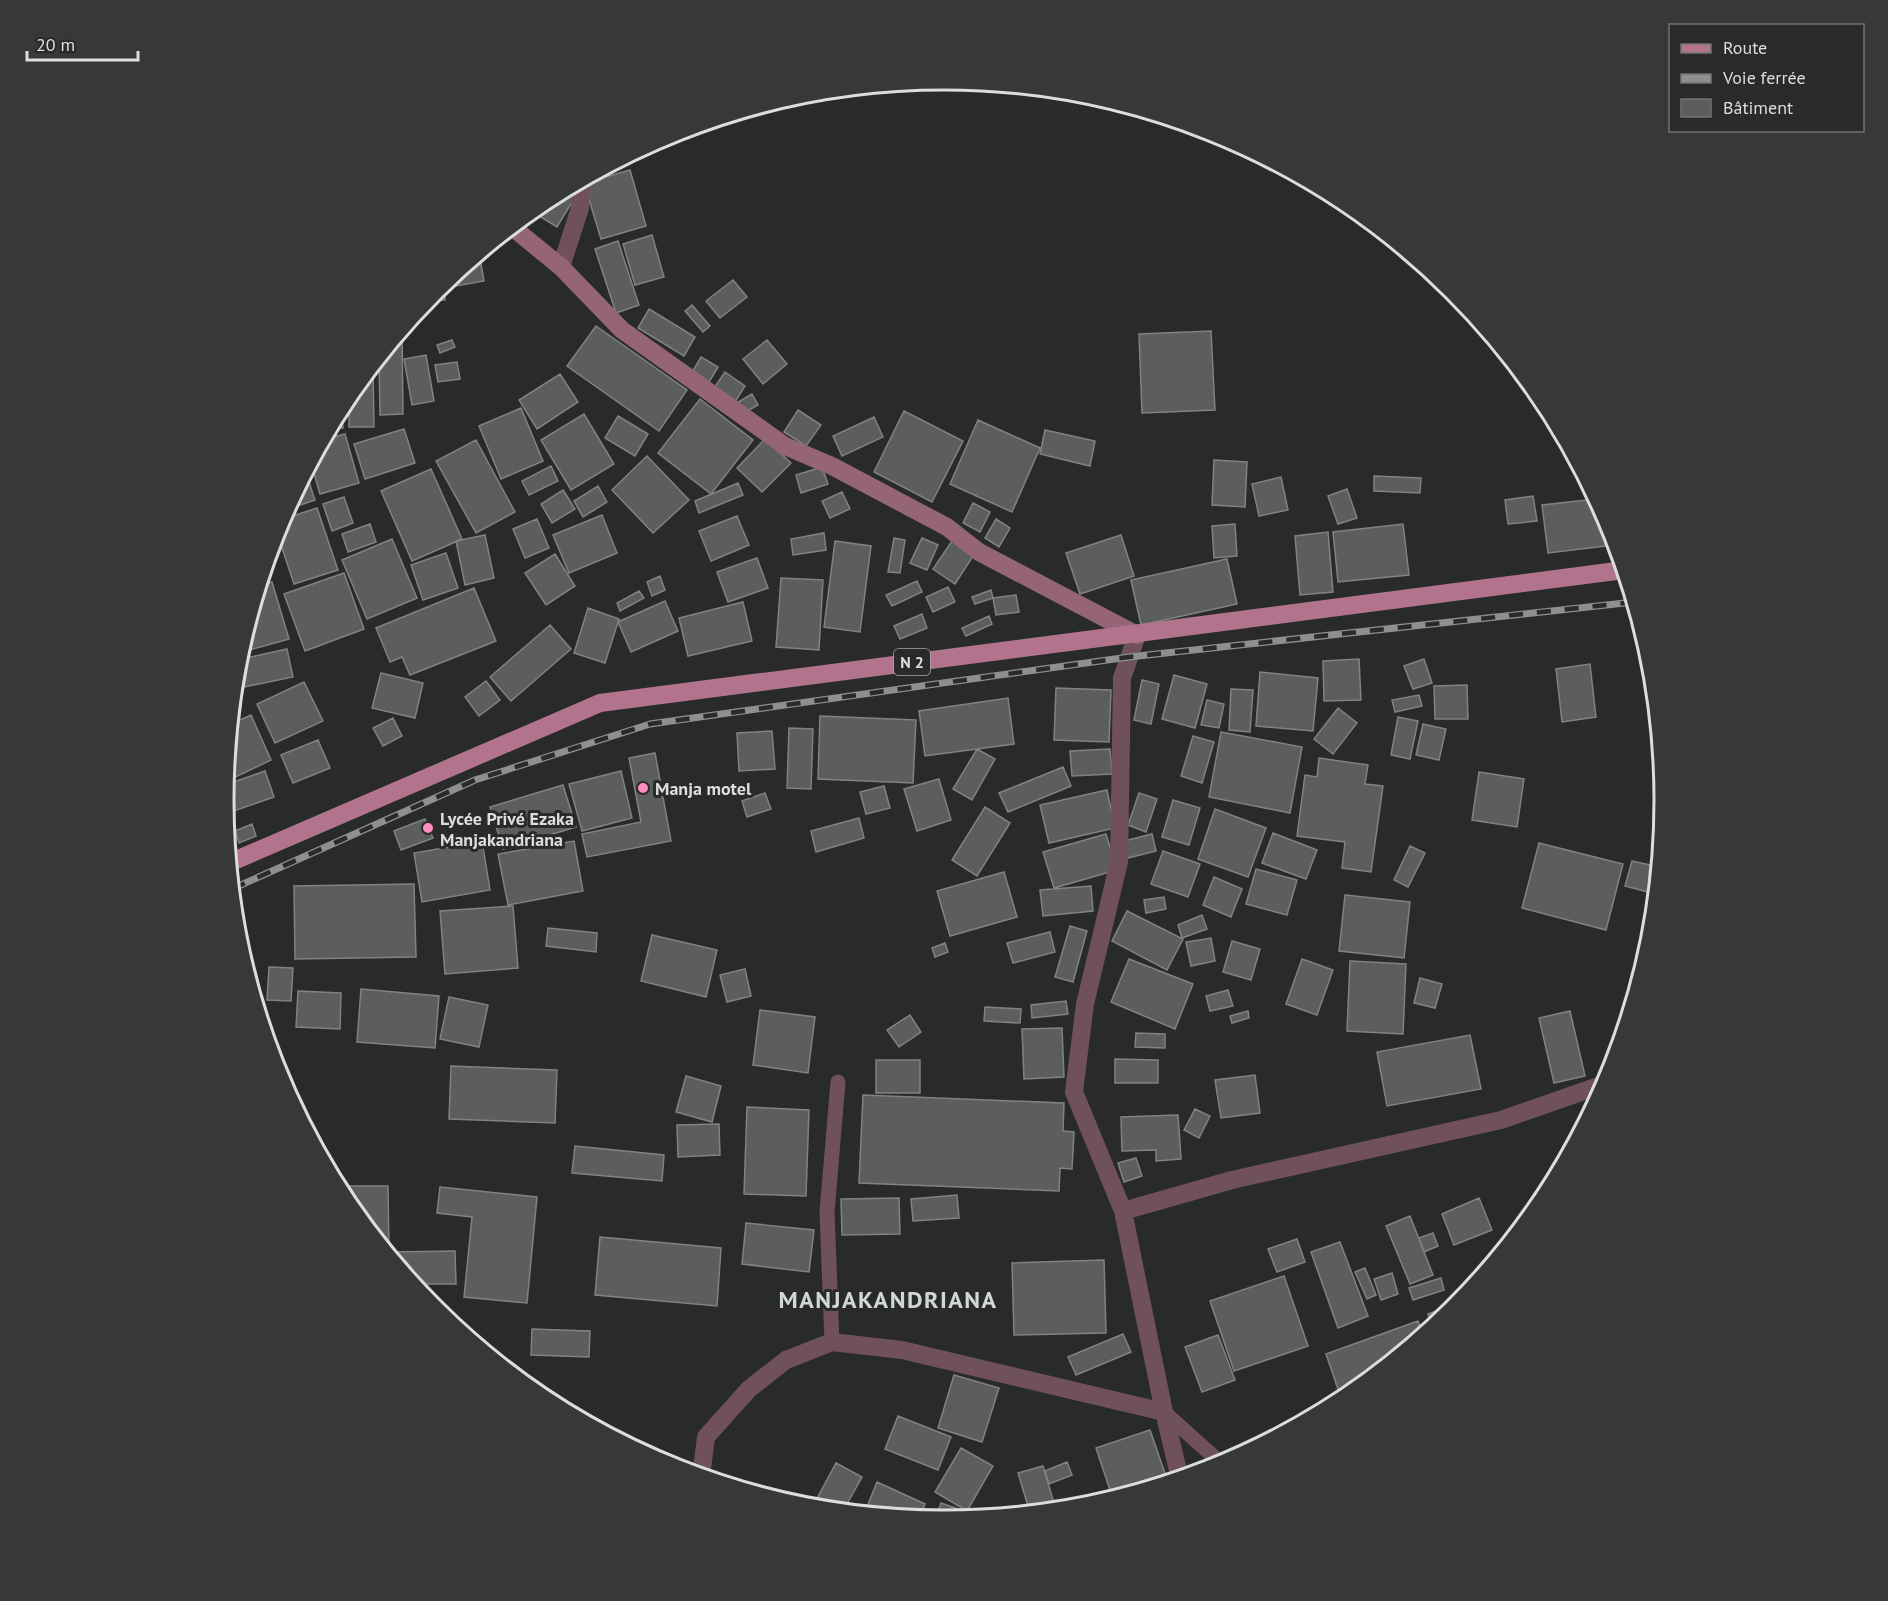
<svg xmlns="http://www.w3.org/2000/svg" width="1888" height="1601" viewBox="0 0 1888 1601" font-family="'PT Sans',sans-serif">
<rect width="100%" height="100%" fill="#282b29"/>
<path fill="#5b5e5d" stroke="#808382" stroke-width="1.5" d="M630,170L646,226L601,239L584,183Z
M567,188L577,194L557,227L531,211L544,201Z
M652,235L664,277L635,285L623,244Z
M618,241L639,305L616,313L595,249Z
M481,264L484,281L456,286L453,275L463,267Z
M733,280L747,297L720,318L706,301Z
M444,282L445,300H429V297L434,290Z
M692,305L710,326L703,332L685,311Z
M649,309L695,337L684,356L638,328Z
M596,326L687,390L659,431L567,366Z
M402,330L403,414L380,415L379,358Z
M1211,331L1215,410L1142,413L1139,334Z
M452,340L455,347L440,353L437,345Z
M767,340L787,364L763,384L743,359Z
M426,355L434,401L412,405L404,359Z
M701,357L718,367L708,384L691,374Z
M457,362L460,379L438,382L435,365Z
M373,366L374,427H349V395Z
M725,372L745,386L735,402L714,388Z
M560,374L578,402L537,429L519,400Z
M752,394L758,405L744,413L738,402Z
M700,399L753,440L711,494L658,453Z
M341,406L343,428L329,429Z
M521,408L543,461L501,479L479,426Z
M798,410L821,425L806,446L784,432Z
M904,411L963,441L932,502L874,472Z
M584,414L614,464L571,490L541,440Z
M618,416L648,434L635,456L605,438Z
M874,417L883,437L842,456L833,436Z
M978,420L1040,448L1012,512L950,484Z
M404,429L415,463L365,479L354,444Z
M1045,430L1095,441L1090,466L1040,454Z
M345,434L359,483L320,494L311,463L323,440Z
M765,439L791,463L762,492L737,468Z
M476,440L515,512L476,533L436,461Z
M647,456L689,500L653,533L612,490Z
M1214,460L1247,462L1245,507L1212,505Z
M551,466L558,481L529,495L522,481Z
M822,467L828,484L801,493L796,475Z
M431,469L462,539L412,561L381,491Z
M306,473L315,500L286,510Z
M1374,476L1421,478L1420,493L1374,491Z
M1281,477L1288,510L1259,516L1252,484Z
M738,483L743,495L699,513L695,501Z
M598,486L607,502L583,517L574,501Z
M1347,489L1357,518L1338,524L1328,496Z
M563,490L575,509L552,523L541,504Z
M842,492L850,509L830,518L822,501Z
M1533,496L1537,521L1508,524L1505,500Z
M344,497L353,523L332,531L323,504Z
M1596,499L1610,525L1614,545L1548,553L1542,505Z
M973,503L990,512L980,532L963,523Z
M317,508L338,570L294,584L276,530L278,524L280,520Z
M602,515L617,553L569,573L553,535Z
M737,516L749,545L711,561L699,531Z
M537,519L549,548L525,558L513,529Z
M996,519L1010,528L999,547L985,538Z
M370,524L376,542L348,552L342,534Z
M1235,524L1237,556L1214,558L1212,526Z
M1403,524L1409,575L1338,582L1333,532Z
M1328,532L1333,592L1300,595L1295,536Z
M824,533L826,550L793,555L791,539Z
M485,535L494,578L465,585L456,541Z
M1121,535L1134,576L1080,594L1066,553Z
M894,538L905,540L900,573L888,572Z
M922,538L938,545L927,570L910,563Z
M954,538L975,553L955,584L933,569Z
M392,539L417,598L367,619L342,560Z
M835,541L871,546L860,632L824,627Z
M446,553L458,588L423,600L411,565Z
M555,554L575,586L546,605L525,573Z
M757,558L768,588L728,602L717,572Z
M1227,559L1237,604L1141,625L1131,580Z
M344,573L364,629L305,651L284,594Z
M660,576L665,590L652,596L647,582Z
M781,578L823,580L819,650L776,647Z
M917,581L922,592L892,606L886,595Z
M272,582L289,639L239,653L259,586Z
M948,587L955,602L933,612L926,597Z
M474,588L496,641L410,675L402,657L390,662L376,628Z
M991,590L993,598L975,604L972,597Z
M639,591L644,598L620,611L617,603Z
M1016,595L1019,612L996,615L993,598Z
M665,601L678,631L631,652L618,622Z
M743,602L752,641L688,656L679,618Z
M588,608L619,619L605,663L574,653Z
M922,614L927,628L900,639L894,626Z
M989,616L992,624L966,636L962,628Z
M550,625L571,649L511,701L490,677Z
M287,649L293,677L239,688L236,672L237,660Z
M1359,659L1361,700L1324,701L1323,661Z
M1424,659L1432,683L1413,689L1404,666Z
M1590,664L1596,717L1562,722L1556,669Z
M1260,672L1318,678L1313,731L1256,726Z
M381,673L423,683L415,718L372,708Z
M1174,675L1207,684L1195,728L1162,719Z
M1142,680L1159,684L1151,724L1134,720Z
M486,681L500,700L479,716L465,697Z
M304,682L323,721L275,743L257,704Z
M1467,685L1468,719H1435L1434,686Z
M1056,688L1111,690L1109,742L1054,740Z
M234,689L241,707L232,710Z
M1231,689L1253,690L1250,732L1229,730Z
M1419,695L1422,706L1395,712L1392,700Z
M1008,698L1014,744L925,756L919,711Z
M1207,700L1224,704L1219,728L1201,725Z
M1338,708L1357,723L1333,754L1314,739Z
M251,715L271,760L225,782L231,724Z
M820,716L916,720L913,783L818,779Z
M1398,717L1418,721L1410,759L1391,755Z
M393,718L402,736L383,746L373,728Z
M1423,724L1446,729L1439,760L1416,755Z
M789,728L813,729L811,789L787,788Z
M772,731L775,769L739,771L737,733Z
M1221,732L1302,747L1290,813L1209,797Z
M1193,736L1214,742L1202,783L1181,776Z
M318,740L330,768L293,783L281,755Z
M977,749L995,759L972,800L953,789Z
M1110,749L1112,774L1072,776L1070,751Z
M655,753L671,841L587,857L582,834L641,822L629,758Z
M1319,758L1368,765L1365,784L1383,786L1371,872L1342,868L1345,842L1297,836L1305,775L1317,777Z
M1063,767L1071,786L1008,812L999,793Z
M265,771L274,797L225,814L223,800L225,785Z
M621,771L632,818L582,831L569,784Z
M1479,772L1524,779L1517,827L1472,820Z
M939,779L951,820L917,831L904,789Z
M563,785L576,827L503,849L490,807Z
M884,786L890,808L866,814L860,792Z
M1107,790L1115,828L1049,843L1040,805Z
M765,793L771,809L747,817L742,801Z
M1139,793L1157,799L1146,832L1128,825Z
M1173,800L1200,808L1189,845L1162,837Z
M985,807L1010,823L977,876L952,860Z
M1215,809L1266,828L1248,877L1198,859Z
M859,818L864,838L816,852L811,831Z
M425,819L433,838L401,850L394,831Z
M252,824L256,836L239,843L235,831Z
M228,830L235,848L228,851L226,831Z
M1273,833L1317,850L1306,879L1262,863Z
M1106,834L1117,870L1054,888L1043,852Z
M1152,834L1156,851L1128,858L1124,841Z
M482,841L490,890L422,902L414,853Z
M574,841L583,891L508,905L498,854Z
M1539,843L1623,864L1606,930L1522,908Z
M1410,846L1425,853L1408,887L1394,880Z
M1163,851L1200,864L1188,897L1151,884Z
M1632,861L1655,866L1648,892L1625,886Z
M1256,869L1297,880L1287,915L1246,904Z
M1004,872L1017,917L950,936L937,891Z
M1214,877L1242,889L1231,917L1203,905Z
M414,884L416,957L295,959L294,886Z
M1091,886L1093,911L1043,916L1040,890Z
M1345,895L1410,902L1404,958L1339,951Z
M1164,897L1166,909L1146,913L1144,900Z
M513,906L518,968L445,974L440,911Z
M1127,911L1183,939L1167,970L1112,941Z
M1202,915L1207,929L1182,938L1178,925Z
M1070,926L1087,931L1073,982L1055,977Z
M548,928L597,933L596,952L546,946Z
M1050,932L1055,952L1013,963L1007,943Z
M652,935L717,950L706,997L641,981Z
M1211,938L1215,961L1191,966L1186,942Z
M1232,941L1260,949L1251,980L1223,972Z
M945,943L948,952L935,957L932,948Z
M1129,959L1193,984L1175,1029L1111,1002Z
M1302,959L1333,970L1317,1015L1286,1004Z
M1350,961L1406,964L1403,1034L1347,1031Z
M252,963L257,976L248,979L244,966Z
M269,967L293,968L291,1001L267,1000Z
M745,969L751,996L727,1002L720,975Z
M1420,978L1442,984L1435,1008L1414,1003Z
M361,989L439,996L435,1048L357,1042Z
M1228,990L1233,1006L1210,1011L1206,996Z
M298,991L341,993L340,1029L296,1027Z
M449,997L488,1005L479,1047L440,1039Z
M1066,1001L1068,1014L1032,1018L1031,1005Z
M985,1007L1021,1009L1020,1023L984,1021Z
M760,1010L815,1017L808,1073L753,1065Z
M1248,1011L1249,1018L1232,1023L1230,1016Z
M1570,1011L1585,1076L1554,1083L1539,1018Z
M910,1015L921,1032L899,1047L887,1030Z
M1062,1028L1064,1077L1024,1079L1022,1029Z
M1136,1033L1165,1034V1048L1135,1047Z
M1470,1035L1481,1089L1387,1106L1377,1052Z
M1115,1059L1158,1060V1083H1115Z
M876,1060H920V1093H876Z
M451,1066L557,1070L555,1123L449,1119Z
M1255,1075L1260,1113L1221,1118L1215,1080Z
M686,1076L721,1086L712,1122L676,1112Z
M863,1095L1064,1103L1063,1131L1074,1132L1072,1169L1060,1168L1059,1191L859,1183Z
M747,1107L809,1110L806,1196L744,1194Z
M1195,1109L1210,1116L1199,1138L1184,1130Z
M1178,1115L1181,1159L1156,1161V1150L1122,1151L1121,1117Z
M719,1124L720,1155L678,1157L677,1125Z
M575,1146L664,1155L662,1181L572,1173Z
M1136,1158L1142,1176L1124,1182L1118,1163Z
M348,1186H388L389,1252L455,1251L456,1284H413L348,1206Z
M440,1187L537,1197L527,1303L464,1297L472,1217L437,1213Z
M957,1195L959,1218L913,1221L911,1199Z
M899,1198L900,1234L842,1235L841,1199Z
M1479,1198L1492,1230L1454,1245L1442,1214Z
M1410,1216L1433,1275L1410,1284L1386,1226Z
M746,1223L814,1230L809,1272L742,1264Z
M1433,1233L1438,1246L1424,1252L1419,1238Z
M600,1237L721,1248L717,1306L595,1295Z
M1297,1239L1305,1262L1277,1272L1268,1249Z
M1340,1242L1368,1316L1338,1328L1311,1252Z
M1104,1260L1106,1333L1014,1335L1012,1263Z
M1365,1268L1376,1295L1367,1299L1355,1272Z
M1392,1273L1398,1294L1381,1300L1374,1279Z
M1284,1276L1308,1346L1234,1371L1210,1301Z
M1441,1278L1444,1290L1413,1300L1409,1288Z
M1461,1302L1454,1311L1433,1328L1428,1314Z
M1418,1321L1423,1336L1342,1401L1326,1354Z
M532,1329L590,1331L589,1357L531,1355Z
M1123,1334L1131,1352L1076,1375L1068,1357Z
M1218,1335L1235,1380L1202,1392L1185,1347Z
M954,1375L999,1388L982,1442L938,1428Z
M898,1416L951,1437L938,1470L885,1449Z
M1150,1430L1168,1482L1113,1499L1096,1448Z
M961,1448L993,1466L967,1511L935,1492Z
M1067,1462L1072,1475L1049,1484L1045,1471Z
M836,1463L862,1477L843,1511L824,1510L814,1504Z
M1043,1466L1056,1510L1030,1513L1018,1473Z
M877,1482L925,1504L919,1519L864,1514Z
M941,1503L984,1518L935,1521Z"/>
<g fill="none" stroke-linecap="round" stroke-linejoin="round">
<path stroke="#6f505b" stroke-width="15" d="M832,1342L827,1212L838,1082
M1164,1412L1223,1465"/>
<path stroke="#6f505b" stroke-width="18" d="M561,267L580,208L581,181
M1123,1211L1074,1092L1085,1004L1119,862L1122,678L1137,635
M701,1477L706,1437L749,1389L786,1360L832,1342L902,1350L1164,1412
M1180,1479L1164,1412L1123,1211L1232,1180L1501,1120L1607,1083"/>
<path stroke="#956477" stroke-width="18" d="M512,227L561,267L622,330L785,446L832,466L947,527L979,552L1137,635"/>
<path stroke="#b2748c" stroke-width="18" d="M229,863L600,703L1624,570"/>
<defs>
<path id="rail" d="M232,889L475,780L650,724L1129,657L1634,602"/>
</defs>
<use href="#rail" stroke="#8d908e" stroke-width="7"/>
<use href="#rail" stroke="#282b29" stroke-width="4.5" stroke-dasharray="14" stroke-linecap="butt"/>
</g>
<g fill="#fe8ebc" stroke="#282b29" stroke-width="2">
<circle cx="643" cy="788" r="6"/>
<circle cx="428" cy="828" r="6"/>
</g>
<g text-anchor="middle" dominant-baseline="central" stroke-width="6" stroke-linejoin="round" paint-order="stroke">
<rect fill="#282b29" stroke="#a6a8a7" stroke-width="1.5" x="894" y="649" width="36" height="26" rx="4.5"/>
<g font-size="16" font-weight="bold" fill="#dcdedd">
<text x="912" y="662">N 2</text>
</g>
<g font-size="18" font-weight="bold" fill="#dcdedd" stroke="#282b29" text-anchor="start">
<text x="655" y="788">Manja motel</text>
<text x="440" y="818">Lycée Privé Ezaka<tspan x="440" dy="21">Manjakandriana</tspan></text>
</g>
<g font-size="24" font-weight="bold" letter-spacing="1.5" fill="#d2d6d4" stroke="#282b29">
<text x="888" y="1299">MANJAKANDRIANA</text>
</g>
</g>
<path d="M0 0H1888V1601H0ZM234 800a710 710 0 1 1 1420 0a710 710 0 1 1-1420 0Z" fill="#363937" fill-rule="evenodd"/>
<path fill="none" stroke="#dcdedd" stroke-width="3" d="M234 800a710 710 0 1 1 1420 0a710 710 0 1 1-1420 0Z"/>
<rect x="1669" y="24" width="195" height="108" fill="#282b29" stroke="#707371" stroke-width="1.5"/>
<rect x="1681" y="44" width="30" height="9" fill="#b2748c" stroke="#707371" stroke-width="1.5"/>
<text x="1723" y="54" font-size="18" fill="#dcdedd">Route</text>
<rect x="1681" y="74" width="30" height="9" fill="#8d908e" stroke="#707371" stroke-width="1.5"/>
<text x="1723" y="84" font-size="18" fill="#dcdedd">Voie ferrée</text>
<rect x="1681" y="99" width="30" height="18" fill="#5b5e5d" stroke="#707371" stroke-width="1.5"/>
<text x="1723" y="114" font-size="18" fill="#dcdedd">Bâtiment</text>
<path d="M27 51v9h111v-9" fill="none" stroke="#dcdedd" stroke-width="3"/>
<text x="36" y="51" font-size="18" fill="#dcdedd" stroke="#282b29" stroke-width="4.5" paint-order="stroke">20 m</text>
</svg>
